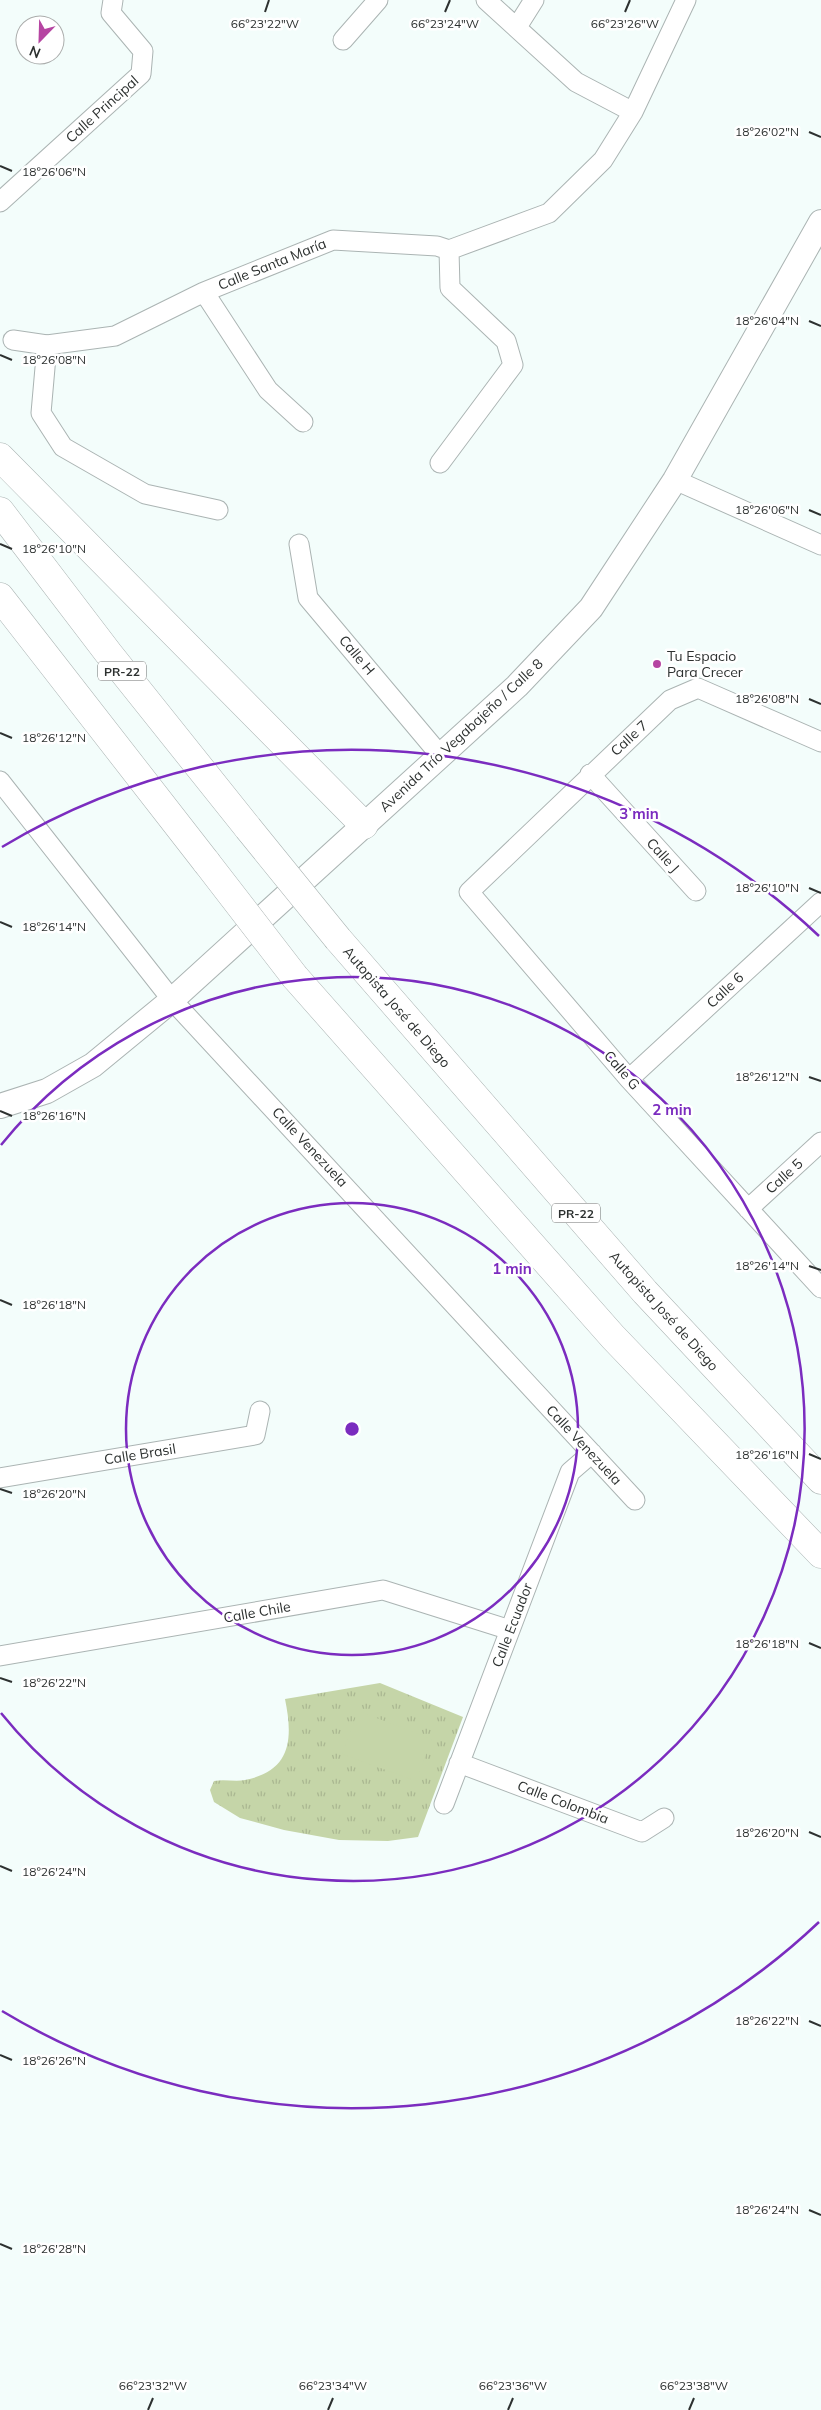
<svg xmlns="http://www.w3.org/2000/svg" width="821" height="2410" viewBox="0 0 821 2410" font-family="Mulish,sans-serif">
<defs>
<pattern id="grass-tufts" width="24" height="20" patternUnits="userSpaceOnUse" patternTransform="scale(1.25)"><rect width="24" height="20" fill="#c5d5a8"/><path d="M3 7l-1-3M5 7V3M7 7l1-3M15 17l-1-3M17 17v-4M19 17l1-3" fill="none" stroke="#aab791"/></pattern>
</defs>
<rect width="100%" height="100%" fill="#f3fdfb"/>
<path fill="url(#grass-tufts)" d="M380,1683L463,1717L418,1837L388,1841L339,1840L284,1830L240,1818L214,1802L210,1790L214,1781C225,1779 235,1782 245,1780C292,1771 293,1738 285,1699Z"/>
<path fill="#c5d5a8" d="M358,1711L432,1739L416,1781L342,1754Z"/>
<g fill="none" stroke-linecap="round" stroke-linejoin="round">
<defs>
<path id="minor" d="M486,0L576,82L633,112
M517,27L534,0
M343,40L378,0
M0,202L141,74L143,51L111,13L113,0
M204,292L268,390L303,422
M13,340L47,345L115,336L204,292L333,240L437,246L449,250L549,213L603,160L633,112L686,0
M47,345L41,413L63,447L145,494L218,510
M440,463L513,365L506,341L450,288L449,250
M675,480L821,545
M299,544L308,598L440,755
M821,742L698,688L670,700L469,892L629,1079L821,1288
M590,774L696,891
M0,781L172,1000L635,1500
M629,1079L821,902
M748,1209L821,1142
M0,1478L255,1435L260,1411
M0,1656L383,1590L510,1630
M459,1763L642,1832L664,1818
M444,1804L570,1472L592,1453"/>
<path id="tertiary" d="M0,1106L47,1091L93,1065L172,1000L517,686L591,608L675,480L821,222"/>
<path id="motorway" d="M0,457L364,825
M0,511L109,654L248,828
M0,597L207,863
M338,939L645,1292L821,1480
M295,977L613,1337L821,1554"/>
</defs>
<use href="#minor" stroke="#abb4b3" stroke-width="21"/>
<use href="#tertiary" stroke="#abb4b3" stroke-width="26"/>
<use href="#motorway" stroke="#abb4b3" stroke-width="29"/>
<use href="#minor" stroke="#fff" stroke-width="19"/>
<use href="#tertiary" stroke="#fff" stroke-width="24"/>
<use href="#motorway" stroke="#fff" stroke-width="28"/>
<defs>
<path id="motorway-bridge" d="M248,828L338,939
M207,863L295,977"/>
</defs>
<use href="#motorway-bridge" stroke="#abb4b3" stroke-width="29" stroke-linecap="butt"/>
<use href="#motorway-bridge" stroke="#fff" stroke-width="28"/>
</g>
<path fill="none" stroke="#2d3130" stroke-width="2" d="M265,12L269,0M445,12L450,0M625,12L630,0M809,132L821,137M0,166L12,171M809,321L821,326M0,355L12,360M809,510L821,515M0,544L12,549M809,699L821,704M0,733L12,738M809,888L821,893M0,922L12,927M809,1077L821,1081M0,1111L12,1116M809,1266L821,1270M0,1300L12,1305M809,1454L821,1459M0,1489L12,1493M809,1643L821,1648M0,1678L12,1682M809,1832L821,1837M0,1866L12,1871M809,2021L821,2026M0,2055L12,2060M809,2210L821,2215M0,2244L12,2249M148,2410L153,2398M328,2410L333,2398M508,2410L513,2398M689,2410L694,2398"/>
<g fill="none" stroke="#7b2cbf" stroke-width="2.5">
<circle cx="352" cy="1429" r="226"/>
<path d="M1 1145A452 452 0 1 1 1 1713"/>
<path d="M819 1922A679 679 0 0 1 2 2011M2 847A679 679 0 0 1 819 936"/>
</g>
<circle fill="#b645a2" stroke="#fff" stroke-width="2" cx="657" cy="664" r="5"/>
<g text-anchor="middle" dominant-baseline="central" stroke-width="5" stroke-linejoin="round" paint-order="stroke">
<g fill="#fff" stroke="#6c6f6e" stroke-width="1">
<rect x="98" y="661.5" width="48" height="19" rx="4"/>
<rect x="552" y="1203.5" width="48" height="19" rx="4"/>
</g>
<g font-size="12" font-weight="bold" fill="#2d3130">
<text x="122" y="671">PR-22</text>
<text x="576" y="1213">PR-22</text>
</g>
<g font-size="14" fill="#2d3130" stroke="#fff">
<text transform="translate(102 109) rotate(-42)">Calle Principal</text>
<text transform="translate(272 264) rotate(-22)">Calle Santa María</text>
<text transform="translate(357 655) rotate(50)">Calle H</text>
<text transform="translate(461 735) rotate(-43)">Avenida Trío Vegabajeño / Calle 8</text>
<text transform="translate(629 738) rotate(-43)">Calle 7</text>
<text transform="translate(663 855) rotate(48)">Calle J</text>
<text transform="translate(725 990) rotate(-43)">Calle 6</text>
<text transform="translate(397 1007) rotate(49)">Autopista José de Diego</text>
<text transform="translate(622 1070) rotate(49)">Calle G</text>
<text transform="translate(310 1147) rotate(47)">Calle Venezuela</text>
<text transform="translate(784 1176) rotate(-42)">Calle 5</text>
<text transform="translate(664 1311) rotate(48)">Autopista José de Diego</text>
<text transform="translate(584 1445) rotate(47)">Calle Venezuela</text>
<text transform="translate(140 1454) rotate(-9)">Calle Brasil</text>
<text transform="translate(257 1612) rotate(-10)">Calle Chile</text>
<text transform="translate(512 1625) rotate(-69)">Calle Ecuador</text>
<text transform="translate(563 1802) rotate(21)">Calle Colombia</text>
</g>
<g font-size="14" fill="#2d3130" stroke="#fff" text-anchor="start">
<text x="667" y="656">Tu Espacio<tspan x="667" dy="16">Para Crecer</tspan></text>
</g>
</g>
<g font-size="12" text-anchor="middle" fill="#2d3130" stroke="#fff" stroke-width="5" stroke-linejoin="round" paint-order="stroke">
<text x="265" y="28">66°23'22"W</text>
<text x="445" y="28">66°23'24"W</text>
<text x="625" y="28">66°23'26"W</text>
<text x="767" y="136">18°26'02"N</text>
<text x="54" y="176">18°26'06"N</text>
<text x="767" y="325">18°26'04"N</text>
<text x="54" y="364">18°26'08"N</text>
<text x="767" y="514">18°26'06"N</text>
<text x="54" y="553">18°26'10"N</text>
<text x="767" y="703">18°26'08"N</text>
<text x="54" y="742">18°26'12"N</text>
<text x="767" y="892">18°26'10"N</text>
<text x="54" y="931">18°26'14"N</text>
<text x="767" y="1081">18°26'12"N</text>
<text x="54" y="1120">18°26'16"N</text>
<text x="767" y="1270">18°26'14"N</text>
<text x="54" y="1309">18°26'18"N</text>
<text x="767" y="1459">18°26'16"N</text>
<text x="54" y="1498">18°26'20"N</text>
<text x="767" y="1648">18°26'18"N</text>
<text x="54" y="1687">18°26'22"N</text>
<text x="767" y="1837">18°26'20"N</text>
<text x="54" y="1876">18°26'24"N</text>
<text x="767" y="2025">18°26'22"N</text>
<text x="54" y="2065">18°26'26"N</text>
<text x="767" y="2214">18°26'24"N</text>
<text x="54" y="2253">18°26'28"N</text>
<text x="153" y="2390">66°23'32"W</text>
<text x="333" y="2390">66°23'34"W</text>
<text x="513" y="2390">66°23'36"W</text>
<text x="694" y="2390">66°23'38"W</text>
</g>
<circle cx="352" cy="1429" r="8" fill="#7b2cbf" stroke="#fff" stroke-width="2.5"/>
<g font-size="15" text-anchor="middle" font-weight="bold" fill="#7b2cbf" stroke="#fff" stroke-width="5" stroke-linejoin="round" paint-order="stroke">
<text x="639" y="819">3 min</text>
<text x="672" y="1115">2 min</text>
<text x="512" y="1274">1 min</text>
</g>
<g transform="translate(40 40) rotate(203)"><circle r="24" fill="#ffffff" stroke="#abadac"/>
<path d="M0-4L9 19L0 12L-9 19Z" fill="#b645a2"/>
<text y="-8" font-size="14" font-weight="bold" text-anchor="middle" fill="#2d3130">N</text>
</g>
</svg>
